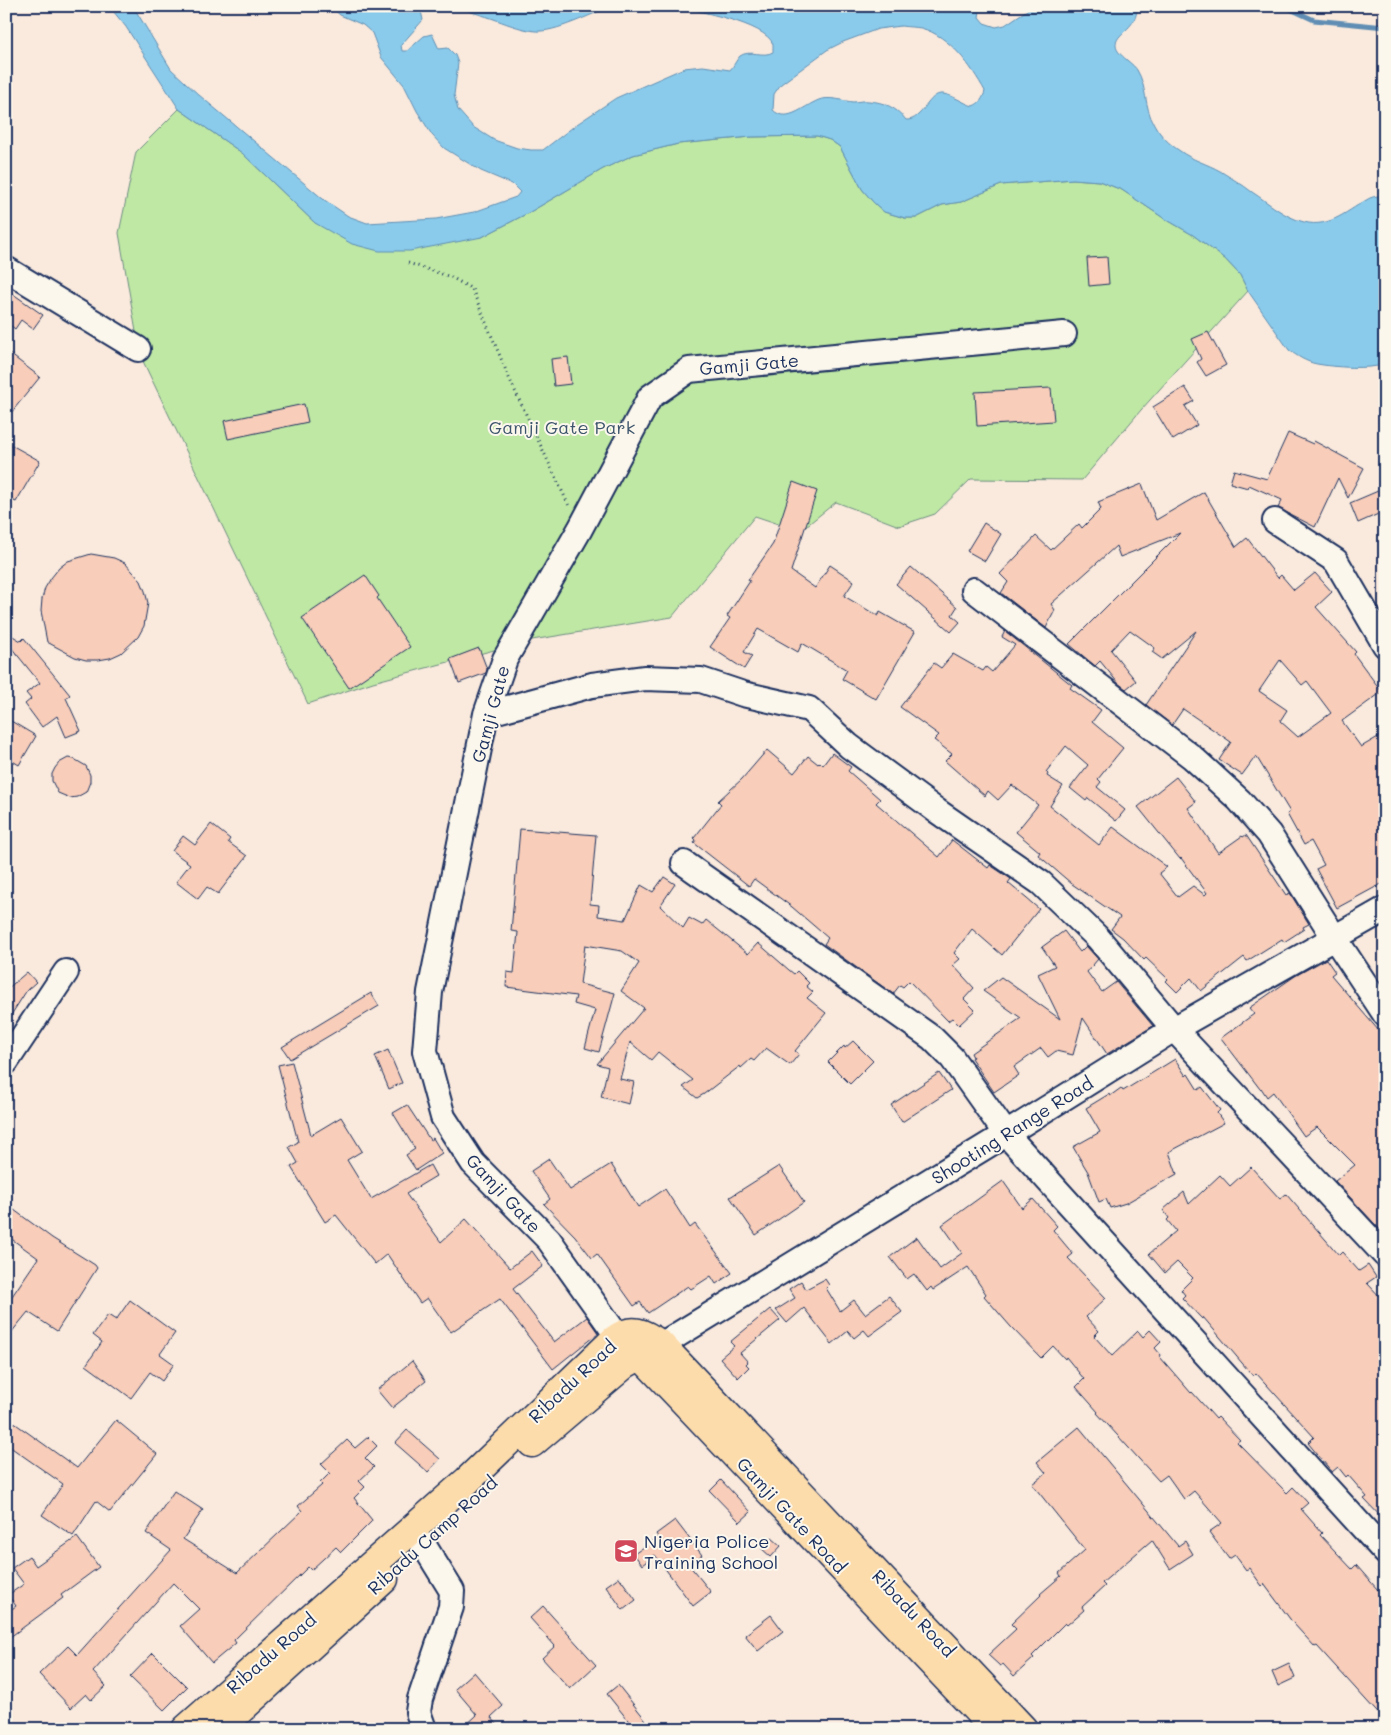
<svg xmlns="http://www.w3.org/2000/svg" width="1391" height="1735" viewBox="0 0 1391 1735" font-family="Mali,sans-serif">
<rect width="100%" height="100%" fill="#faeadd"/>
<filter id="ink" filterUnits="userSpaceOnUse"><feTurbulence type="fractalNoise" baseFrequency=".02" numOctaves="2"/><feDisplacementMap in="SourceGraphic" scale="10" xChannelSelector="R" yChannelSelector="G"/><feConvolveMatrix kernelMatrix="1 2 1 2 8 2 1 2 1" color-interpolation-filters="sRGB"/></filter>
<g filter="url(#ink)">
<path fill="#bfe8a4" stroke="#6d8c81" d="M179,109L242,153L315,223L482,237L530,212L603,169L633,155L678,144L751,137L817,136L830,140L840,147L862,189L873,202L884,212L905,218H916L942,205L961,202L1001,185L1073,179L1099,181L1122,190L1162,217L1193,235L1225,259L1240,275L1248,291L1141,410L1082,480L971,479L935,514L899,526L836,502L800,531L755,516L672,617L532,640L373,682L308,704L140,355L119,233L136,152Z"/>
<path fill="#8acbeb" stroke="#5e8db3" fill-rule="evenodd" d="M109,6H133L171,69L199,95L323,199L348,216L367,223L436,219L474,212L516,197L520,192L512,184L481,171L444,148L432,135L417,111L404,85L381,57L372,33L363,25L340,15L330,6H417L421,11L423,20L401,45L402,51H407L424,36L432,34L439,49L448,48L455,55L458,63L454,95L458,110L473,127L494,140L517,148L531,150H543L577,124L616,98L684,68L703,66L730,70C734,66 736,60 740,56C750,49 763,58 773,52C773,51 773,44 773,44C765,23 696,11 676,6H984L980,11L979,17L984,23L996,27L1005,25L1033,6H1137C1138,28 1117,32 1116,44C1115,54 1132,62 1137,70C1147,86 1144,107 1154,124C1160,135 1169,144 1180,151C1192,160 1208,164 1220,171C1231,178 1242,184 1252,192C1269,203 1284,217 1304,222C1330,229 1349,209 1370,198C1374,196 1380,196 1385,195V364C1370,370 1333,367 1317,364C1306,362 1297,356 1289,350L1248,291L1240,275L1225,259L1193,235L1162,217L1122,190L1099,181L1073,179L1001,185L961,202L942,205L916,218H905L884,212L873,202L862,189L840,147L830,140L817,136L751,137L678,144L633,155L603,169L530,212L482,237L410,251H379L352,244L315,223L242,153L179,109L126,27ZM901,26C908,27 915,27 921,28C950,36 971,66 985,91C983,99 980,103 973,106C963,103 953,95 943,94C928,92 923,121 906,120C897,108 884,102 869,101C864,100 858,102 853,102C843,101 833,97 822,99C806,103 788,125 773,110L774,94L781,84L827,50L843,42L878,29Z
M458,6H514L540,9L548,6H612C591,14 555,33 535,31C519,29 505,23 491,18C479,14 469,12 458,6Z"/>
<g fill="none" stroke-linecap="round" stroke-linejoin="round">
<path stroke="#5e8db3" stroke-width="5" d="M1284,6L1314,20L1385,27
M1138,8L1142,6"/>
</g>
<path fill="#f8cdb9" stroke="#1b2f5e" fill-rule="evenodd" d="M1107,257L1109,284L1089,286L1087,258Z
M6,289L43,315L33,329L21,320L15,329L6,322Z
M1208,332L1226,365L1206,376L1197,362L1201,359L1192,339Z
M6,351L40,377L6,419Z
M568,357L571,384L554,386L551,359Z
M1185,387L1194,401L1185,406L1197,425L1173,440L1153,407Z
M1051,388L1054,421L977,426L975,392Z
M304,404L308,422L228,439L224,421Z
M1288,433L1313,444L1314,441L1364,468L1348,498L1338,478L1315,527L1278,508L1282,500L1249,485L1248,488L1230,483L1234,470L1267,479Z
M6,442L40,461L16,502L6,497Z
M793,482L817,491L791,571L815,588L830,565L854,581L844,596L878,616L880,612L915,632L876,699L842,679L847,670L802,643L798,652L758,629L744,652L752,656L744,669L710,647L730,618L727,616L750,581L748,580L773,544Z
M1142,484L1156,520L1204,492L1236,547L1247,538L1278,578L1281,575L1294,590L1315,573L1332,592L1316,607L1356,652L1354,654L1382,692L1342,721L1361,747L1385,733V882L1337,908L1316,869L1324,865L1311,841L1304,845L1287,814L1290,812L1256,756L1242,775L1219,760L1231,742L1183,709L1172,725L1146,705L1196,631L1162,659L1152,652L1155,648L1130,630L1111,650L1136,681L1126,689L1118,683L1100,661L1095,666L1069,644L1180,533L1120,557L1116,546L1051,604L1055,610L1046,628L1001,593L1008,582L1000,574L1036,536L1051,550L1079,524L1082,528L1101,509L1098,502ZM1280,660L1302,685L1307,681L1331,713L1298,737L1280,721L1287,710L1259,691Z
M1378,491L1385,507V511L1358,523L1350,503Z
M984,523L1001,534L985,561L967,551Z
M91,554L114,558L125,563L141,581L145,591L148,603L144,626L138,637L121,653L110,658L98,660H86L75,657L47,642L41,611L42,599L45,588L51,578L59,568L68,561Z
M911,567L957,607L952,615L960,622L951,632L896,584Z
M365,575L379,596L377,598L410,647L349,688L302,618Z
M1005,631L1072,685L1070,688L1101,710L1092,722L1123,748L1098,779L1101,782L1097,787L1125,810L1116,821L1088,798L1086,801L1070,788L1088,765L1066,746L1046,772L1048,774L1047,776L1063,786L1050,806L1099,845L1113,827L1167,867L1159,873L1178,897L1193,886L1205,895L1207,893L1181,858L1180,859L1138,807L1176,777L1196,802L1188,808L1218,853L1242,836L1243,837L1246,835L1286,895L1290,893L1309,924L1303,927L1304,929L1284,942L1282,939L1247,961L1244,957L1201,991L1191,978L1177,992L1166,981L1168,979L1146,958L1144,960L1123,938L1111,929L1120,917L1072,884L1038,855L1040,852L1016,832L1038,805L1012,785L998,800L988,791L985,796L945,761L952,754L934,740L939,735L900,707L934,663L941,668L953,654L983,671L986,667L992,672L1015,645L1002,637Z
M6,632L21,641L24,638L70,695L66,698L81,731L66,737L57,716L42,727L25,704L31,699L26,693L40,683L6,641Z
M479,648L487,669L486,673L459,683L450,659Z
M6,718L36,736L19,765L11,760L6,762Z
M767,750L794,773L808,756L818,764L820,762L823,765L832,753L851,767L848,771L880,799L876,803L939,857L952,840L988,868L990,865L1011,879L1008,883L1039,909L1002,955L972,929L954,953L960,959L953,965L974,988L964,999L975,1010L959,1025L952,1018L948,1021L909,981L903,987L900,985L893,994L824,944L828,938L792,907L754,879L749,886L694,843L696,840L694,838L721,804L718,801L742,779Z
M68,758L74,759L86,766L90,775V782L86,792L77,797L70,798L58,793L52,781V774L55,768L59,763Z
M211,824L230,839L228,842L247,856L218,894L207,887L198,899L176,882L190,864L172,851L183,836L195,845Z
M520,829L596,835L590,904L599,905L598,916L625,920L641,885L653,892L664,877L675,884L660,906L683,928L689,918L702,925L706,920L748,954L758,943L789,970L794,974L797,971L809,983L806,986L813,992L807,998L826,1013L795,1051L799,1054L790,1065L766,1048L754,1061L751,1059L741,1068L740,1066L704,1094L697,1098L683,1087L693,1080L658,1052L651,1060L630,1042L620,1079L634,1082L629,1104L601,1097L608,1067L597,1064L644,1008L621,991L639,963L622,951L585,945L580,984L615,993L599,1052L585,1048L595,1010L574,1004L576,996L506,987L507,972L514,973L518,932L511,931Z
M1064,931L1080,952L1086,946L1098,959L1087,972L1102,992L1116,982L1153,1026L1107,1054L1083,1018L1073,1055L1056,1051L1048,1057L1041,1048L1014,1067L1019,1075L994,1092L971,1058L973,1057L971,1053L1021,1018L983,991L1001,977L1060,1019L1038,974L1055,966L1042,947Z
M1326,959L1335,972L1331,975L1385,1038V1235L1335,1181L1355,1165L1317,1127L1304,1136L1273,1092L1267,1097L1261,1088L1260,1089L1221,1038L1254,1014L1249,1008L1295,976Z
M27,972L36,982L27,990L6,1023V990Z
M371,993L379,1006L290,1059L282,1047Z
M853,1041L873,1061L850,1084L828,1062L844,1046L845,1048Z
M388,1050L402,1083L389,1089L375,1056Z
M1175,1059L1186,1076L1188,1074L1198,1090L1202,1087L1220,1110L1217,1113L1224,1123L1169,1152L1177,1174L1126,1203L1110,1208L1106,1199L1099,1202L1088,1172L1073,1147L1100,1132L1086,1108L1109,1094L1110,1096L1121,1088L1123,1091Z
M292,1062L311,1135L341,1117L362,1151L347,1160L371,1199L430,1165L436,1176L406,1194L441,1242L466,1219L510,1268L532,1251L543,1266L513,1289L554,1342L587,1317L598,1333L553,1369L500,1299L451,1332L427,1298L420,1303L387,1254L375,1264L336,1215L325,1222L291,1167L298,1163L289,1147L298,1142L278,1065Z
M939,1073L951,1090L902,1122L891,1105Z
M407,1105L430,1140L433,1138L442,1153L416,1170L406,1155L415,1149L393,1113Z
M549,1159L570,1190L611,1164L638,1207L665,1189L690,1228L695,1224L732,1273L716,1284L711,1276L691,1289L688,1286L648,1313L640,1302L634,1306L597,1254L592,1258L575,1236L544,1204L550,1199L531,1171Z
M779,1166L804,1202L756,1235L730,1197Z
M1251,1167L1280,1199L1286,1194L1339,1255L1342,1252L1359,1271L1368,1265L1376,1277L1367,1283L1385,1302V1521L1364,1499L1367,1497L1348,1475L1346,1477L1338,1467L1332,1472L1308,1443L1314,1437L1256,1373L1253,1376L1203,1317L1202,1319L1182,1298L1185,1295L1181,1290L1193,1278L1177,1262L1165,1273L1149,1254L1176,1231L1167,1220L1169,1218L1163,1210L1184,1192L1189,1204L1220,1175L1230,1186Z
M1003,1181L1022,1208L1033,1199L1057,1226L1053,1230L1073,1254L1068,1258L1106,1298L1086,1317L1099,1331L1094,1336L1112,1356L1138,1331L1143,1337L1150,1330L1161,1342L1155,1348L1161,1355L1160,1357L1191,1393L1192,1392L1216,1419L1218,1417L1240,1440L1237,1442L1287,1493L1293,1487L1308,1503L1301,1509L1322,1533L1320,1535L1352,1569L1356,1565L1385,1598V1721L1317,1646L1315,1647L1293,1623L1264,1584L1262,1586L1249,1568L1246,1570L1235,1555L1229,1559L1209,1532L1222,1523L1194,1491L1184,1499L1167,1475L1159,1481L1097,1413L1098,1412L1076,1387L1084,1379L1066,1357L1065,1359L1053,1346L1041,1358L1011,1327L984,1296L986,1294L968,1267L933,1290L931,1287L927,1291L914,1274L907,1279L890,1257L917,1237L940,1269L962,1253L942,1225Z
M6,1204L52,1238L95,1265L97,1268L57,1331L28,1312L6,1339V1305L38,1258L6,1235Z
M825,1279L829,1285L826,1288L840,1311L854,1300L865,1314L889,1296L902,1312L869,1336L864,1330L854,1338L848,1331L832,1344L804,1308L787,1323L776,1310L795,1298L789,1289L801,1281L806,1289Z
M130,1300L175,1333L160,1354L174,1364L162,1381L150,1372L131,1398L86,1365L102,1342L93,1335L108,1315L116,1320Z
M770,1309L780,1320L740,1353L748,1362L746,1364L749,1367L738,1378L720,1358L734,1346L730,1342Z
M412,1361L426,1381L392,1408L377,1390Z
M6,1417L77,1468L116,1420L157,1454L110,1512L96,1501L73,1536L42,1515L63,1484L6,1444Z
M1079,1427L1178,1546L1185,1541L1193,1554L1170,1569L1152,1540L1102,1583L1105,1586L1082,1607L1084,1610L1067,1625L1065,1623L1032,1656L1034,1658L1014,1676L1003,1664L1000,1666L988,1655L1016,1629L1011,1624L1041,1595L1040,1594L1061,1576L1059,1573L1085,1550L1032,1484L1046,1473L1037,1462Z
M407,1430L440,1459L428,1472L395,1443Z
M368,1437L377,1446L365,1458L374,1467L359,1481L365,1487L354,1498L372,1520L371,1522L341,1552L336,1547L311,1570L308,1567L234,1640L236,1643L212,1663L180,1626L199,1609L173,1583L93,1672L106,1686L91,1700L86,1694L71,1708L39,1674L68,1646L77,1655L171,1550L146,1533L174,1491L203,1510L183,1539L237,1573L302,1511L298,1506L322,1485L320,1483L330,1473L321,1464L347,1440L355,1448Z
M721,1480L751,1512L740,1522L710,1491Z
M675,1520L702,1555L689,1565L711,1592L693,1606L655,1555L642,1565L634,1554L658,1537L656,1534Z
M77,1537L99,1567L61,1595L63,1598L6,1640V1613L16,1606L8,1595L24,1584L12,1568L29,1556L36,1566Z
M771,1537L781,1546L771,1557L761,1548Z
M619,1577L636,1600L623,1610L606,1586Z
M543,1606L596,1665L570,1689L542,1658L555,1646L530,1618Z
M771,1615L783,1631L758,1651L745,1635Z
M153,1653L187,1687L164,1710L130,1677Z
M1289,1664L1295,1678L1278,1686L1272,1672Z
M474,1672L503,1706L491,1717L501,1729H462L477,1715L455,1689Z
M618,1685L653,1729H635L607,1694Z"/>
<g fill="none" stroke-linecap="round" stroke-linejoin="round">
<defs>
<path id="minor" d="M6,269L138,349
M1275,521L1336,561L1385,645
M974,590L1192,757L1239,800L1269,834L1334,937L1385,1014
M486,714L592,685L645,678L701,680L743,694L809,709L849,746L937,811L1041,883L1098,938L1174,1029L1385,1255
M684,863L932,1038L952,1058L1006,1134L1385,1552
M6,1062L66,972
M628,1351L549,1240L473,1163L443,1117L425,1051L430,992L486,714L505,659L580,529L650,397L689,370L1064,334
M647,1357L661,1345L1006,1134L1174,1029L1385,909
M423,1544L452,1591L451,1607L420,1699L418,1712L424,1729"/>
<path id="major" d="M532,1443L625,1364L634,1359H644L995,1729
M186,1729L468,1480L614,1340C632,1326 644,1333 661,1345L1023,1729
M219,1729L384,1579"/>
</defs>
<use href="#minor" stroke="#1b2f5e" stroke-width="28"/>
<use href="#major" stroke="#1b2f5e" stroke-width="31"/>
<path stroke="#1b2f5e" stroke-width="3" stroke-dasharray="1 4" stroke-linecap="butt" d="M408,263L451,277L472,289L510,380L569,506"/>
<use href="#minor" stroke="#fbf7ec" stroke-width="24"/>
<use href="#major" stroke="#fddcac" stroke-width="28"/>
</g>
</g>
<defs>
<symbol id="university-square" viewBox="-11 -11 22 22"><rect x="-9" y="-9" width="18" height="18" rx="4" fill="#d1495b" stroke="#fbf7ec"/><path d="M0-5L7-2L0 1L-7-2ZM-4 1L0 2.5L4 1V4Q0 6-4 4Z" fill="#fff"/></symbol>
</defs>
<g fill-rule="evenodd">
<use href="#university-square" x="612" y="1537" width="28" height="28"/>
</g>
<g text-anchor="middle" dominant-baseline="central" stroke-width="4" stroke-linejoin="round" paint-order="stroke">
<g font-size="18" fill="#1b2f5e" stroke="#fbf7ec">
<text transform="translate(749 364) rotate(-5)">Gamji Gate</text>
<text transform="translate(490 714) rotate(-75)">Gamji Gate</text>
<text transform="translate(1012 1130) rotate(-32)">Shooting Range Road</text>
<text transform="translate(504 1193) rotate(47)">Gamji Gate</text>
<text transform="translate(572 1381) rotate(-43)">Ribadu Road</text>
<text transform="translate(792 1515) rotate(47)">Gamji Gate Road</text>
<text transform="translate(432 1535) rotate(-42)">Ribadu Camp Road</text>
<text transform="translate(914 1613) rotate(47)">Ribadu Road</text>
<text transform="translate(271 1653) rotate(-41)">Ribadu Road</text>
</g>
<g font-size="18" fill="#3c546c" stroke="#fbf7ec">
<text x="562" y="427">Gamji Gate Park</text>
</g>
<g font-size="18" fill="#1b2f5e" stroke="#fbf7ec" text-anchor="start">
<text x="644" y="1541">Nigeria Police<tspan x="644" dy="21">Training School</tspan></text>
</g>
</g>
<rect width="1391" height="1735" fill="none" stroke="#fbf7ec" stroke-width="25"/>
<rect x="12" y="12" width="1366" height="1710" fill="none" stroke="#1b2f5e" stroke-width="2" filter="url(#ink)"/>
</svg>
